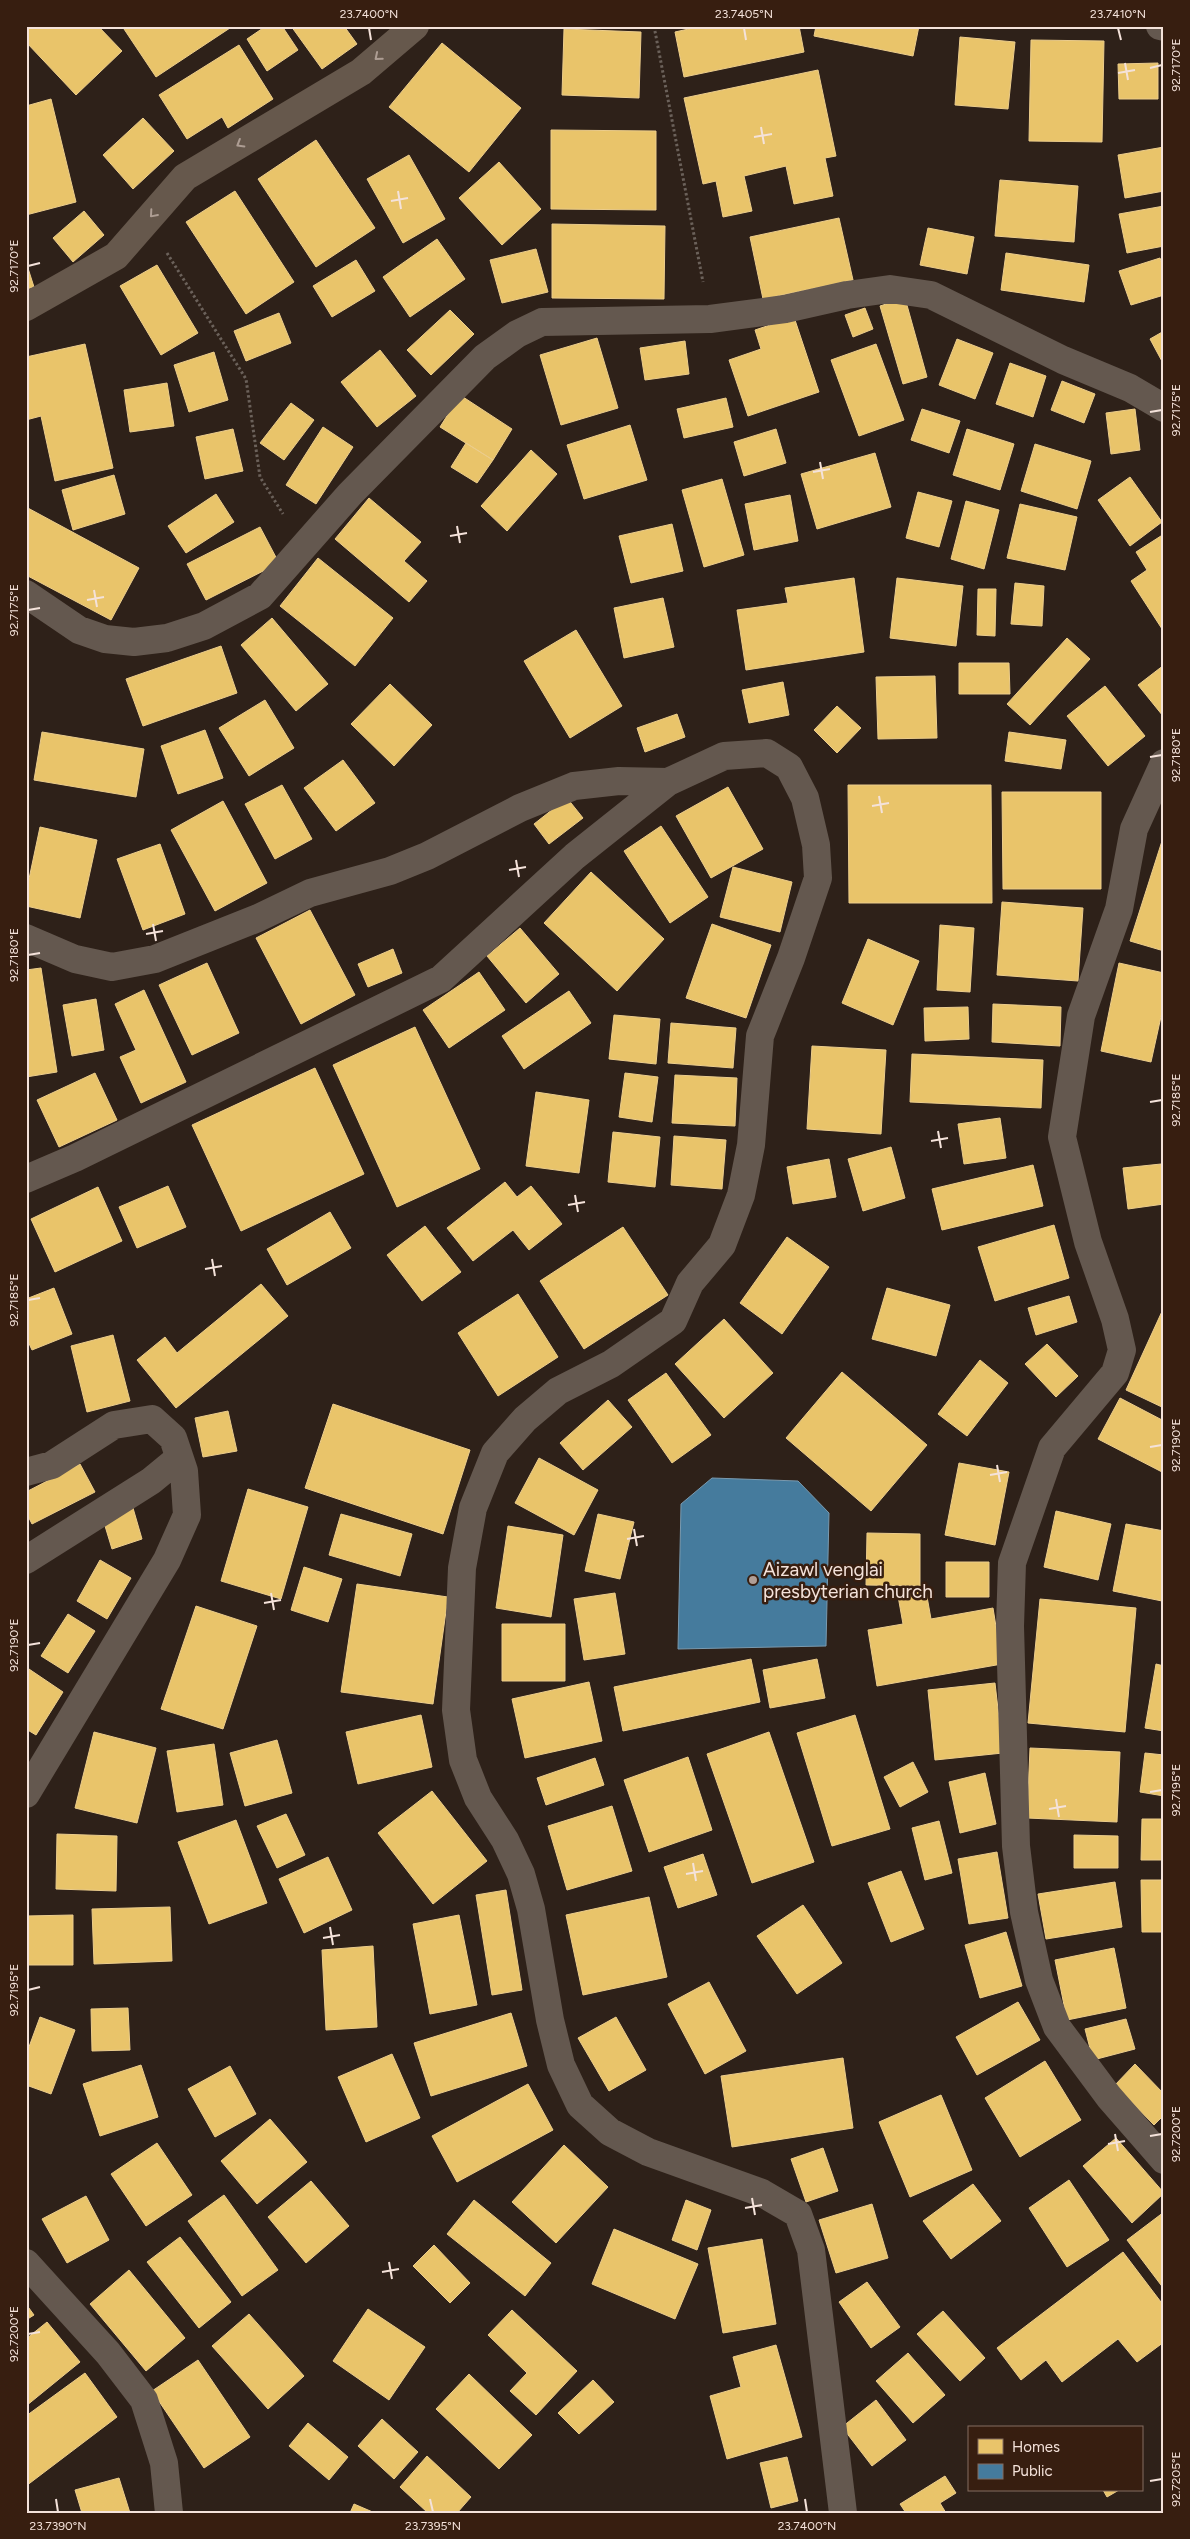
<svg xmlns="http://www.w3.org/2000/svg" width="1190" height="2539" viewBox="0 0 1190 2539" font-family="Figtree,sans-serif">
<rect width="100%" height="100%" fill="#2e2119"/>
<path fill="#e9c46a" stroke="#eccd8c" d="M28,26H98L122,51L76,95L26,42Z
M122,26H233L156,77Z
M266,26H282L298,50L267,71L247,39Z
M291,26H344L357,44L322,69Z
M702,26H799L804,52L684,77L675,32Z
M816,26H919L913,56L814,36Z
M564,29L641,32L639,98L562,95Z
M960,37L1015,42L1008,109L955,105Z
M1031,40L1104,41L1102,142L1029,141Z
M442,43L521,108L469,172L389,107Z
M239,45L273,99L228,128L222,117L187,139L159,95Z
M1158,63V99H1119L1118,64Z
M818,70L836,156L825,158L833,196L794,204L786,166L744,176L752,211L723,217L716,181L703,184L684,98Z
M51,99L76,202L26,215V106Z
M143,118L174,151L133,189L103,155Z
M551,130L656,131V210L551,209Z
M316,140L375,228L316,267L258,179Z
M1164,147V191L1125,198L1118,155Z
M409,155L445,219L403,243L367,179Z
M499,162L541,209L502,245L459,198Z
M1000,180L1078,186L1074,242L995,236Z
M235,191L294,282L246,314L186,222Z
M1164,206V246L1127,253L1119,214Z
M84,211L104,235L73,262L53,238Z
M839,218L853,280L763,299L750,237Z
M552,224L665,226L664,299L552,298Z
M928,228L974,237L967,274L920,265Z
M437,239L465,279L410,317L383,277Z
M536,249L548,292L502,303L490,260Z
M1006,253L1089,265L1084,302L1001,290Z
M1160,258L1164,270V295L1131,305L1119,271Z
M356,260L375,291L332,317L313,286Z
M26,262L34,287L26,289Z
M157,265L198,333L161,355L120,286Z
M905,298L927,377L903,384L880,306Z
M865,308L873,329L853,337L845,315Z
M450,310L474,334L431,375L407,350Z
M279,313L291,343L246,361L234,331Z
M794,317L819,392L748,416L729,360L761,349L755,330Z
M1164,331V365L1150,339Z
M597,338L618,408L561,425L540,355Z
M957,339L993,353L975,399L939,385Z
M685,341L689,374L645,380L640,348Z
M85,344L113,468L55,481L41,416L26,420V357Z
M876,344L904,420L859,436L831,360Z
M380,350L416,396L377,427L341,382Z
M214,352L228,400L189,412L174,365Z
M1010,363L1046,376L1033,417L996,404Z
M1062,381L1095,394L1084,423L1051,410Z
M167,383L174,426L130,432L124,390Z
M460,395L512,429L493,460L440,427Z
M726,398L733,427L684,438L677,409Z
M291,403L314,420L284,460L260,443Z
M922,409L960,421L949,453L911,440Z
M1135,409L1140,450L1111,454L1106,413Z
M630,425L647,480L584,499L567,445Z
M323,427L353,447L316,504L286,485Z
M233,429L243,471L205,479L196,437Z
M776,429L786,463L744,476L734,442Z
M967,429L1014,444L1000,490L953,475Z
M466,443L493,460L477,483L451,467Z
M1035,444L1091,461L1077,509L1021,491Z
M531,450L557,474L507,531L481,506Z
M875,453L891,507L817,529L801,474Z
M114,475L125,514L73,530L62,490Z
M1130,477L1162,522L1130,546L1098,500Z
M722,479L744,555L704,567L682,490Z
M918,492L952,501L939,547L906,538Z
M216,494L234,522L186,553L168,526Z
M790,495L798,541L754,550L745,504Z
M369,498L421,542L404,561L427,581L409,602L335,539Z
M966,501L999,510L984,569L951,559Z
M1020,504L1077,517L1065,570L1007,558Z
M26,507L139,568L111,620L26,575Z
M672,524L683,571L631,583L619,536Z
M260,527L279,563L206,600L187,564Z
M1164,534V632L1131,581L1147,570L1136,552Z
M318,558L393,618L355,666L280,606Z
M854,578L864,652L746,670L737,610L788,603L785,588Z
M897,578L963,586L956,646L890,638Z
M1015,583L1044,586L1042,626L1011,624Z
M978,589H996L995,636L977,635Z
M663,598L674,647L624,658L614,608Z
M272,618L328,684L296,711L241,645Z
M576,630L622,706L570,738L524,661Z
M1067,638L1090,659L1030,725L1007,704Z
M221,646L237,693L143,726L126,679Z
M959,663H1009L1010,694H959Z
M1164,665V715L1163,716L1138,685Z
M935,676L937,738L878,739L876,677Z
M783,682L789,715L749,723L742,690Z
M390,684L432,725L394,766L351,724Z
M1105,686L1145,736L1108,766L1067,716Z
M265,700L294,748L249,776L219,728Z
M837,706L861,728L837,753L814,730Z
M677,714L685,737L645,752L637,728Z
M205,730L223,778L178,794L161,746Z
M42,732L144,749L136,797L34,780Z
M1009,732L1066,740L1061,769L1005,761Z
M343,760L375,803L336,831L304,788Z
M282,785L312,839L275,859L245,804Z
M848,785H991L992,903H849Z
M728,787L763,849L711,878L676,816Z
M1002,792H1101V889H1003Z
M567,798L583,818L549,844L534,824Z
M223,801L267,883L215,911L171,830Z
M661,826L708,897L670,923L624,851Z
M40,827L97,840L80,918L26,906V893Z
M1162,841L1164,842V951L1130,941Z
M160,844L185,914L143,930L117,859Z
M733,867L792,882L780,932L720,917Z
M591,872L664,939L617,991L544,923Z
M1002,902L1083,908L1078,981L997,975Z
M310,910L355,995L301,1024L256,938Z
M712,924L771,945L746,1018L686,998Z
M940,925L974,928L970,992L937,990Z
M520,928L559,974L526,1003L487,956Z
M868,939L919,961L893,1025L842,1003Z
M393,949L402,973L368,987L358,964Z
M207,963L239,1033L192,1055L159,985Z
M1119,963L1164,973V1003L1151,1062L1101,1051Z
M41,968L57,1072L26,1077V970Z
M479,972L505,1010L449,1048L423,1010Z
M144,990L186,1082L141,1103L120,1057L136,1050L115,1004Z
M569,991L591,1023L524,1069L502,1036Z
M96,999L104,1050L72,1056L63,1005Z
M993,1004L1061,1007L1060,1046L992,1042Z
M968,1007L969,1039L925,1041L924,1008Z
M614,1015L660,1019L656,1064L609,1059Z
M671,1023L736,1028L733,1068L668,1063Z
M415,1027L480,1169L397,1207L333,1065Z
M812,1046L886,1050L881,1134L807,1129Z
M912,1054L1043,1060L1041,1108L910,1102Z
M315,1068L364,1174L241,1231L192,1125Z
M95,1073L117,1120L59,1147L37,1100Z
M625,1073L658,1077L652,1122L619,1117Z
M675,1075L737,1078L735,1126L672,1123Z
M536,1092L589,1100L579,1173L526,1166Z
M1000,1118L1006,1158L964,1164L958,1124Z
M613,1132L660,1137L655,1187L608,1182Z
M674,1136L726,1140L722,1189L671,1185Z
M891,1147L905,1198L863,1211L848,1159Z
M829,1159L836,1197L793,1204L787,1167Z
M1161,1164L1164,1204L1128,1209L1123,1168Z
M1033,1165L1043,1206L942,1230L932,1189Z
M505,1182L517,1197L531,1186L562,1224L529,1250L513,1230L473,1261L447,1228Z
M168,1186L186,1227L137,1248L119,1207Z
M98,1187L122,1241L55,1272L31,1219Z
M330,1212L351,1248L287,1285L267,1249Z
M1054,1225L1069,1278L995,1301L978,1247Z
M425,1226L461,1272L422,1301L387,1255Z
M623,1227L668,1295L584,1349L540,1281Z
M787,1237L829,1267L782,1334L740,1303Z
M261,1284L288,1316L176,1408L137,1360L165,1337L177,1353Z
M54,1288L72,1334L32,1350L26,1337V1299Z
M887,1288L950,1305L936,1356L872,1339Z
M518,1294L558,1357L498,1396L458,1333Z
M1069,1296L1077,1322L1036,1335L1028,1308Z
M1164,1307V1408L1126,1390Z
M724,1319L773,1373L724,1418L675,1364Z
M113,1335L130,1401L87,1412L71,1346Z
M1047,1344L1078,1376L1056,1397L1025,1364Z
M980,1360L1008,1383L967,1436L938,1414Z
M842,1372L927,1445L871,1511L786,1438Z
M666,1373L711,1435L672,1463L628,1400Z
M1120,1398L1164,1421V1473L1098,1439Z
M608,1400L632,1427L583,1470L560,1443Z
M333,1404L470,1450L443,1534L305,1488Z
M228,1411L237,1451L203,1457L195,1418Z
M539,1458L598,1490L574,1535L515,1503Z
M959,1463L1009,1472L995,1545L945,1535Z
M80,1464L95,1492L32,1524L26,1512V1492Z
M248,1489L308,1507L281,1599L221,1581Z
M133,1508L142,1539L112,1549L102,1516Z
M1056,1511L1111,1524L1098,1580L1044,1567Z
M341,1514L412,1534L400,1576L329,1555Z
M598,1514L634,1522L620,1579L585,1571Z
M1126,1524L1164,1531L1162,1601L1113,1591Z
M508,1526L563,1535L551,1617L496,1608Z
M867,1533L920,1534V1586L866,1585Z
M100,1560L131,1578L107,1619L77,1601Z
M946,1562H989V1597H946Z
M304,1567L342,1579L328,1622L291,1610Z
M357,1584L448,1597L433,1704L341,1692Z
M926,1591L931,1619L993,1608L1002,1664L877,1686L868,1630L903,1624L898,1596Z
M615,1593L625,1654L584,1660L574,1599Z
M1040,1599L1136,1608L1125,1732L1028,1723Z
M196,1606L257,1626L223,1729L161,1709Z
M68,1614L95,1631L68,1673L41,1656Z
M502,1624H565V1681H502Z
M751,1659L760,1702L623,1731L614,1687Z
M817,1659L825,1698L770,1708L763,1670Z
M1156,1664L1164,1666V1731L1145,1728Z
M26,1667L63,1692L36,1735L26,1729Z
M589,1682L602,1741L525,1758L512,1699Z
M995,1683L1003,1753L935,1760L928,1690Z
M421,1715L432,1767L358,1784L346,1732Z
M855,1715L890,1829L832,1846L797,1733Z
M94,1732L156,1748L137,1823L75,1808Z
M769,1732L814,1862L752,1883L707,1754Z
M277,1740L292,1793L245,1806L230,1753Z
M214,1744L223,1805L177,1812L167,1751Z
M1030,1748L1120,1752L1117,1822L1027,1818Z
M1145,1753L1164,1755V1796L1140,1792Z
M688,1757L712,1830L649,1852L624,1780Z
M595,1758L604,1785L546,1805L537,1778Z
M913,1762L928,1792L900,1807L884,1777Z
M985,1773L996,1824L960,1833L949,1782Z
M432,1791L487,1861L433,1904L378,1833Z
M612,1806L632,1871L567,1890L548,1826Z
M286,1814L305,1855L277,1868L257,1826Z
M1142,1819H1164V1860H1141Z
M236,1820L267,1903L209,1924L178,1842Z
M939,1821L952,1873L925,1880L912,1828Z
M57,1834L117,1836L116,1891L56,1889Z
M1074,1835L1118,1836V1868H1074Z
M997,1852L1008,1918L969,1924L958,1859Z
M703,1854L717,1895L678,1908L664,1867Z
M328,1857L352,1910L304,1933L279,1879Z
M901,1871L924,1929L891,1942L868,1883Z
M1141,1880H1164V1932H1142Z
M1115,1882L1122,1927L1046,1939L1038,1894Z
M506,1890L522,1990L492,1995L476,1895Z
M649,1897L667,1977L583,1995L566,1915Z
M803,1905L842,1963L797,1994L757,1936Z
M170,1907L172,1961L94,1964L92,1909Z
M73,1915V1965H26V1916Z
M459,1915L477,2005L430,2014L413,1924Z
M1006,1932L1022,1986L980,1998L965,1945Z
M373,1946L377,2027L326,2030L322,1950Z
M1114,1948L1126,2008L1067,2020L1055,1960Z
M709,1982L746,2051L705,2074L668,2004Z
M1018,2002L1040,2040L977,2075L956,2037Z
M128,2008L130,2050L92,2051L91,2009Z
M511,2013L527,2066L431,2096L414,2043Z
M40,2017L75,2030L51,2094L26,2085V2055Z
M616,2017L646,2070L609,2091L578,2038Z
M1126,2019L1135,2049L1093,2060L1085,2029Z
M392,2054L420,2118L366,2142L338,2077Z
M843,2058L853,2128L732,2147L721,2076Z
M1045,2061L1081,2120L1020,2157L985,2098Z
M1135,2064L1164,2094V2115L1154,2125L1115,2085Z
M141,2065L158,2117L100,2136L83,2084Z
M230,2066L256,2114L215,2137L188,2089Z
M528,2084L553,2130L457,2182L432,2136Z
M941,2095L972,2170L910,2197L879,2122Z
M270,2119L307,2162L257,2204L221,2161Z
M1116,2138L1164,2193L1132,2223L1083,2166Z
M157,2143L192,2195L146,2226L111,2174Z
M564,2145L608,2187L556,2243L512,2202Z
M823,2148L838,2191L806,2202L791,2159Z
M1069,2180L1109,2240L1067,2267L1029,2208Z
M311,2181L349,2226L306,2263L268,2217Z
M973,2184L1001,2221L951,2259L923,2221Z
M224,2195L278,2270L242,2296L188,2221Z
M86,2196L109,2240L67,2263L42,2219Z
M474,2200L551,2263L525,2296L447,2234Z
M686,2200L711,2210L697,2250L672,2240Z
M872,2204L888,2258L836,2273L819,2220Z
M1164,2212V2289L1127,2240Z
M614,2229L698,2264L675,2319L592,2284Z
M180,2237L231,2302L199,2328L147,2262Z
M762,2239L776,2324L723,2333L708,2248Z
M434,2245L470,2283L450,2303L413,2266Z
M1123,2252L1164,2306V2342L1137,2362L1118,2339L1062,2382L1046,2360L1021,2380L997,2348Z
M129,2270L185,2338L146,2371L90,2304Z
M867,2282L900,2327L871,2348L839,2302Z
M26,2304L34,2315L26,2320Z
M368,2309L425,2347L389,2400L333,2361Z
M512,2310L577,2371L536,2415L510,2391L527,2373L488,2335Z
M943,2311L985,2358L960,2381L917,2334Z
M249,2314L304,2376L268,2409L212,2346Z
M47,2322L80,2362L26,2406V2339Z
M776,2345L802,2437L727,2459L710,2396L741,2387L733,2357Z
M908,2353L945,2395L913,2423L876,2381Z
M198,2360L250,2437L204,2468L152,2391Z
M85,2373L117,2417L26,2486V2416Z
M469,2374L532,2435L499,2469L436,2409Z
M593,2380L614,2402L579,2434L558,2413Z
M876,2400L906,2440L872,2466L842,2427Z
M382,2419L418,2452L394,2479L358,2446Z
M308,2423L348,2457L329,2480L289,2446Z
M427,2456L471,2497L457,2513H428L400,2487Z
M787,2457L798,2501L771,2508L760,2463Z
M945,2476L956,2493L940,2503L946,2513H906L900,2504Z
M119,2478L130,2513H82L75,2490Z
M1103,2490H1119L1107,2497Z
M354,2504L375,2513H350Z"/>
<path fill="#457b9d" stroke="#7a9aaf" d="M712,1478L798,1481L829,1513L826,1646L678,1649L681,1504Z"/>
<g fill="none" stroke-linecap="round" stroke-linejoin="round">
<path stroke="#6b615a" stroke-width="3" stroke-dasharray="2.5 2.5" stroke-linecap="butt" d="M654,26L703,282
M167,253L246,379L260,477L283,514"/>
<path stroke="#64584f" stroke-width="28" d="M1160,26L1164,27
M26,594L79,630L105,639L134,642L167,638L204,626L260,596L350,494L485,357L517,334L542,322L710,319L785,309L847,295L890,289L931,295L1063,360L1130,388L1164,408
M1164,763L1134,829L1119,909L1081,1016L1062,1137L1088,1242L1115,1319L1122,1350L1115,1373L1052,1448L1012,1563L1010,1626L1016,1846L1024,1912L1039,1980L1057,2027L1109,2097L1164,2160
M26,938L75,959L112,967L155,959L258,918L310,893L390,871L427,856L520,808L574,786L619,781L668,782
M26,1179L75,1158L441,979L575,856L668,782L724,756L767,753L789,767L805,798L816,845L818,878L791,958L760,1036L751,1145L741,1195L722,1245L690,1283L673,1321L611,1364L558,1391L525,1419L495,1453L473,1508L462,1568L456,1710L463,1760L478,1798L505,1840L521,1874L531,1909L550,2020L561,2065L580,2105L610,2132L648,2152L762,2193L798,2214L811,2250L843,2513
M26,1472L52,1465L114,1425L152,1419L173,1438L184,1471L187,1515L167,1560L26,1794
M26,1560L151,1481L179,1458
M26,2263L108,2353L144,2400L164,2463L169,2513"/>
<path stroke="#66584c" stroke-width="28" d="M26,307L116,256L185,177L361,72L415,26"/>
</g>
<defs><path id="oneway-chevron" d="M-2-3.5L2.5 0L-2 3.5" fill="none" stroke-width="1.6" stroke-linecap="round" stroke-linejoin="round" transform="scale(1.25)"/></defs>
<g stroke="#ad9d93">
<use href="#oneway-chevron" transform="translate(378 57) rotate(140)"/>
<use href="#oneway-chevron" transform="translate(240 144) rotate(149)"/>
<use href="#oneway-chevron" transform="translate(153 214) rotate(131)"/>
</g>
<path fill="none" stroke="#f4e2da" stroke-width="2" d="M369,28L371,40M744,28L746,40M1118,28L1121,40M1125,63L1128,80M1150,68L1162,65M1118,73L1135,70M761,127L764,144M754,137L772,134M398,191L401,209M391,201L408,198M28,266L40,263M1150,412L1162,410M820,462L823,479M813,472L830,469M457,526L460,543M450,536L467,533M94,590L97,607M87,600L104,597M28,610L40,608M1150,757L1162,755M879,796L882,813M872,806L889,803M516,860L519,877M509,870L526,867M153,924L156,941M146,934L163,931M28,955L40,953M1150,1102L1162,1100M938,1131L941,1148M931,1141L948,1138M575,1195L578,1212M568,1205L585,1202M212,1259L215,1276M205,1269L222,1266M28,1300L40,1298M1150,1447L1162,1445M997,1465L1000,1482M990,1475L1007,1472M634,1529L637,1546M627,1539L644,1536M271,1593L274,1610M264,1603L281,1600M28,1645L40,1643M1150,1792L1162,1790M1056,1799L1059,1817M1049,1809L1066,1806M693,1863L696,1881M686,1874L703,1871M330,1927L333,1945M323,1938L340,1935M28,1990L40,1987M1115,2134L1118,2151M1150,2136L1162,2134M1108,2144L1125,2141M752,2198L755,2215M745,2208L762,2205M389,2262L392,2279M382,2272L399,2269M28,2334L40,2332M1150,2481L1162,2479M56,2499L58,2512M430,2499L433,2512M805,2499L807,2512"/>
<circle fill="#af9e96" stroke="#371e10" stroke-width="2" cx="753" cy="1580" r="5"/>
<g text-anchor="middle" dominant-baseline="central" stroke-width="5" stroke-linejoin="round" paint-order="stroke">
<g font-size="19" fill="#f4e2da" stroke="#371e10" text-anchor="start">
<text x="763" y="1569">Aizawl venglai<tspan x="763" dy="22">presbyterian church</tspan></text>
</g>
</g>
<rect width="1190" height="2539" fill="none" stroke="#371e10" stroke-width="55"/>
<rect x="968" y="2426" width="175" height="65" fill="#371e10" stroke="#836c61"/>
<rect x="978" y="2439" width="25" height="15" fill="#e9c46a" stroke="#836c61"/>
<text x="1012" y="2452" font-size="15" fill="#f4e2da">Homes</text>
<rect x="978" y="2464" width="25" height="15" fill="#457b9d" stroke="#836c61"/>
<text x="1012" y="2476" font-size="15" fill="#f4e2da">Public</text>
<rect x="28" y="28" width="1134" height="2484" fill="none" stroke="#f4e2da" stroke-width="2"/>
<g font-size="12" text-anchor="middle" fill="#f4e2da">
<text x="369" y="18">23.7400°N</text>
<text x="744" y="18">23.7405°N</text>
<text x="1118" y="18">23.7410°N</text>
<text transform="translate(1176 65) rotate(-90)" y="4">92.7170°E</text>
<text transform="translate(14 266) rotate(-90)" y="4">92.7170°E</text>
<text transform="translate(1176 410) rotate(-90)" y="4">92.7175°E</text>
<text transform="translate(14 610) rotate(-90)" y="4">92.7175°E</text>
<text transform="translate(1176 755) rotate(-90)" y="4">92.7180°E</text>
<text transform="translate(14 955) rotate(-90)" y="4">92.7180°E</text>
<text transform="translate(1176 1100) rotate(-90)" y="4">92.7185°E</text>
<text transform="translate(14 1300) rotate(-90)" y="4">92.7185°E</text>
<text transform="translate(1176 1445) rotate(-90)" y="4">92.7190°E</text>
<text transform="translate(14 1645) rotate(-90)" y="4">92.7190°E</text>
<text transform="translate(1176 1790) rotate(-90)" y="4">92.7195°E</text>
<text transform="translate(14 1990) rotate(-90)" y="4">92.7195°E</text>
<text transform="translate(1176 2134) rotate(-90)" y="4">92.7200°E</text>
<text transform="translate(14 2334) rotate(-90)" y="4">92.7200°E</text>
<text transform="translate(1176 2479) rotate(-90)" y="4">92.7205°E</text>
<text x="58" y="2530">23.7390°N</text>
<text x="433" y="2530">23.7395°N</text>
<text x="807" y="2530">23.7400°N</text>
</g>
</svg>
